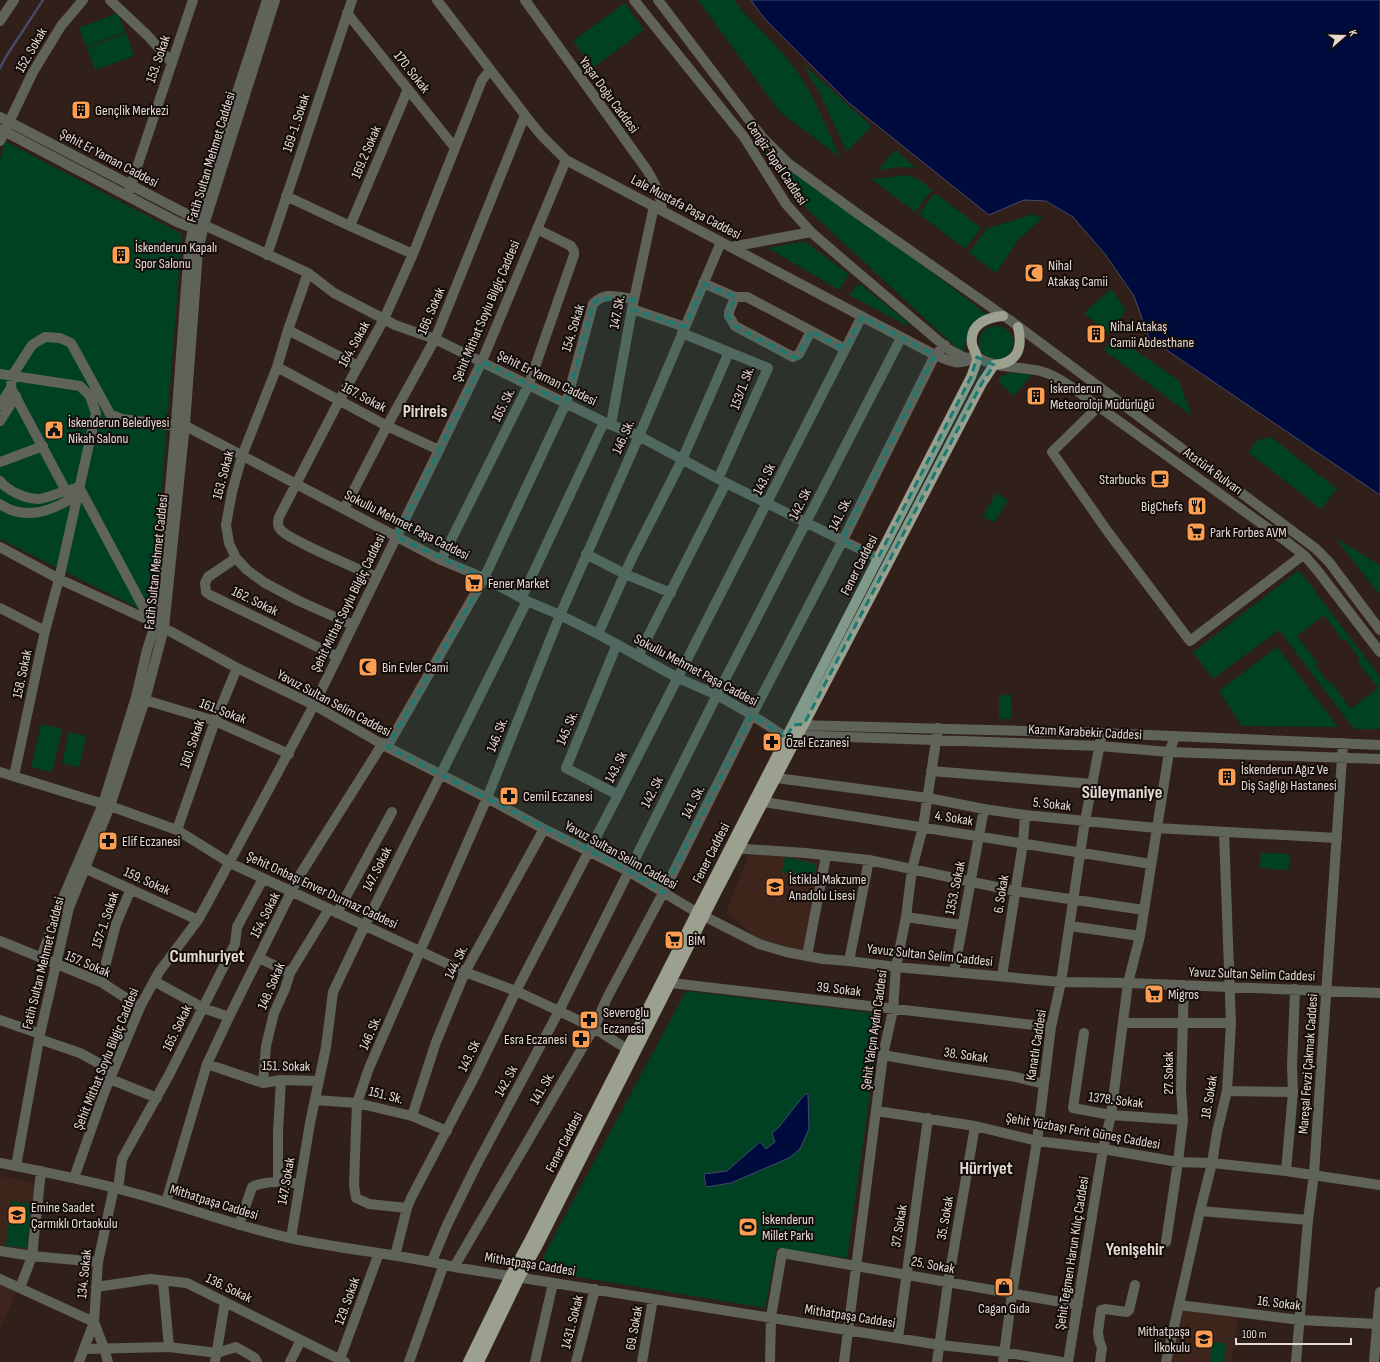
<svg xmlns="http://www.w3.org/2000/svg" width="1380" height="1362" viewBox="0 0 1380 1362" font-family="'Sofia Sans Condensed',sans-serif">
<rect width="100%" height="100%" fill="#312019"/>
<path fill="#3d251c" d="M750,852L818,862L805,952L759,940L726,912Z
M0,1176L37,1183L31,1253L0,1247Z
M0,1285L16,1293L0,1329Z
M1177,1306L1238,1315L1232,1362H1169Z"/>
<path fill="#014123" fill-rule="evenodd" d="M698,0H734C750,22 772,39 789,61C812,89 825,125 840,157L780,112Z
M625,3L644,30L593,68L573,41Z
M118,13L125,32L86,47L79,28Z
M126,33L134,56L95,70L87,48Z
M803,64L871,126L847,152L820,94Z
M5,141L182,234L152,615L0,539V159Z
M895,150L916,168L901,167L878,170Z
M762,151H767L781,164C851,213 921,262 987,315L971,327L962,353L807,209Z
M907,175L920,180L932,190L915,212L870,178C883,179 895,176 907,175Z
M935,193L981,228L965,249L919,214Z
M1033,214L1043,218L1019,239L996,273L969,253L986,229Z
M804,241L849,274L839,290L768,248Z
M859,283L910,324L906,325L849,295Z
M1111,289L1126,310L1109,334L1084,313Z
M979 343a17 17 0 1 1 34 0a17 17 0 1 1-34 0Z
M1114,335L1179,381L1192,416L1104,350Z
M1009,373H1024L1032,375L1013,396L999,381L1000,377Z
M1271,437L1337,489L1321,509L1248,452L1258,440Z
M996,493L1008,500L994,523L983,516Z
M1335,538L1380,565V595Z
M1299,570L1380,677V729H1354L1279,630L1213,679L1193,652ZM1324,615L1343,641L1345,639L1360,659L1358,662L1378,688L1351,709L1330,681L1328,682L1315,665L1318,664L1297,636Z
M1277,647L1338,727L1242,726L1219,691Z
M999,695H1011L1012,719H999Z
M41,724L62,729L52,772L31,767Z
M69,732L86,736L79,767L62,763Z
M1261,853L1289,854V870L1260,868Z
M785,857L816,864L813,878L782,872Z
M686,991L881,1014L847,1258L777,1248L765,1308L548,1272L543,1257Z
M11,1201L32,1204L27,1248L6,1246Z
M1212,1342L1226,1343L1224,1362H1210Z"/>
<path fill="#000b3d" stroke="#45496a" d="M751,0H1380V495L1149,338L1134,296L1105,254L1073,217L1046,201L1024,200L989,215L849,103L764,18Z
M805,1094H808L809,1129L800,1149L789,1158L731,1183L706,1187L704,1174L727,1171L760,1142L766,1149L775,1142L772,1133L779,1127Z"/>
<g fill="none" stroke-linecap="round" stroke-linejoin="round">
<path stroke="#45496a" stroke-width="2.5" d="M0,68L7,55L43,0"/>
<path stroke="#60635a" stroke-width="10" d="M110,0L148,36L172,63
M437,0L525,115L541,135L566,160L935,355C954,363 957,366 977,357
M525,0L647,170C655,184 661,194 662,210
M634,0L744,137L786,204L811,232L848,264L948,349L965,358L973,357
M658,0L762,137L788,163L858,214L1011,321L1315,548L1329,562L1380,630
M347,13L455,148
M0,21L14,0
M0,117L196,219L204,225L308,273L334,293L384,319L395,325L435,339L604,422L639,436L726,483L878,558
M0,129L177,222L193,228L198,227
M0,141L33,72L61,26L83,0
M129,191L193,0
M286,196L350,226L413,254
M350,226L408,89
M731,247L811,232
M267,255L352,0
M308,273L288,330L277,367L242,456L232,492L226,525L229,543L236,558L247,570L265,583L299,601L353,625
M703,283L735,297H747L845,349
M735,297L729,312V316L735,326L793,357L799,354L811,331
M632,309L685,327
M288,330L358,366
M682,333L768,368L718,479
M977,357C996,369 1019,366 1040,371C1052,374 1060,379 1070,386L1287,542L1305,556L1317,570L1380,652
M277,367L387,426L439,450
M0,374L80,386L90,396L96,413L59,579L45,631L14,776
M0,405L11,388
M1099,406L1052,452L1108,532L1190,641L1303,555
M0,421L16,396
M180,423L441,560L484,578L527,601L560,615L598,634L678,678L717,695L752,715L793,742
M611,424L632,309L654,206
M0,462L43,446
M0,481C8,491 25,499 39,499C47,498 58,493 66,491
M0,504C26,522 55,510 78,494
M344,509L387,426L435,339L525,115
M0,547L59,579L155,623L237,668L314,705L387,747L487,798L544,829L628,871L696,912L759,944L786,952L823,959L849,961L896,967L1061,982L1128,983L1380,993
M586,554L625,574L671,593
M236,558L208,577L205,583L206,592L210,595L338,657
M441,560L529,384L574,255V251L571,246L537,229
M376,577C359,569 288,540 280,529C277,525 278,521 279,517L339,401L384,319L413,254L482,80L490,70
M522,597L604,422
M0,608L45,631
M147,620L146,612L79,487L66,491L11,388L12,376L32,345L45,337L60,338L71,343L110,414L122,419L176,426
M598,634L631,560L682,460L729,352
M617,644L566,768L618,795
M638,656L726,483
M145,700L215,721L289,754
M796,725L1102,733L1380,745
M792,735L1100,746L1169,752L1380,759
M387,747L484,578L566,403L593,304C605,291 618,297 634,299
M931,771L1093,784
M0,772L110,806L177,830L230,863L465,972L516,991L559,1011L594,1028L627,1049
M769,777L928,798L984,809L1025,815L1156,828L1337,838
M756,803L764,802L1151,864
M177,830L215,721L237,668
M731,848L805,853L869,860L1015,891L1144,910
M84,868L198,920
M337,913L392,812
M906,917L961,925
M1070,926L1140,936
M0,941L101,982L140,1007
M807,956L826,856
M41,958L60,905L103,804L136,697L147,650L159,612L176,422L189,248L193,228L267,0
M259,958L290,973
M849,961L869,860
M954,972L984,809
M1002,976L1023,843L1025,815
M154,981L203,1008L229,1017
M101,982L116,924L131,889
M671,983L1051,1027
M0,1020L40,1034
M1123,1023H1231
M1084,1033L1073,1108L1111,1115L1183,1120
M39,1039L80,1053L113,1071
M883,1055L940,1065L1011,1076L1044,1084
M207,1064L263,1083L281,1080L319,1081
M110,1079L157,1098
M263,1083L266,1046L274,1013L285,989L290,973L329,909
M1227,1091L1293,1092
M315,1100L357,1103L412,1116L447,1131
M877,1111L975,1126L1037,1141L1103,1149L1178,1162L1212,1163L1286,1171L1380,1185
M412,1116L436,1042L465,972L544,829
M0,1163C44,1172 87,1180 130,1192C184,1206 236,1226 290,1238C345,1250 400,1254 454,1267L940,1345L1003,1352L1062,1362
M16,1166L40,1034L69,908L110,806L145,700L164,628L185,424L198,251L204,225L275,0
M1286,1171L1293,1092L1292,1067L1295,989
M74,1178L104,1093L141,1005L159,972L198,920L208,902L314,705L439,450L482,361L566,160
M278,1182V1132L281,1080
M118,1189L122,1159L169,1075L235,944L237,927L263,879
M166,1202L207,1064L229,1017L298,878L383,743
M407,1208L369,1204L356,1198L354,1185L357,1103L369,1068L487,798L560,615L639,436L721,242
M1200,1211L1308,1220
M239,1225L252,1187C267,1180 284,1182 300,1184
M291,1238L310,1123L326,1047L333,992L365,925L441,774L527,601
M1166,1242L1178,1162L1183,1120L1181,1089L1184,985
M0,1251L32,1256L98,1262
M395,1256L407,1208L411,1198L475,1076L516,991L618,795L862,316
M432,1261L447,1225L476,1166L559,1011L717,695L901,338
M454,1267L594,1028L607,998L663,893L752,715L843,540L935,355L945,345
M0,1279L94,1322L104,1348L108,1362
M163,1281L169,1347
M96,1287L150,1279L187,1283L345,1362
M20,1288L32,1256L41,1171
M1179,1305L1300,1320L1377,1324
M898,1338L928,1118
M85,1349L169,1347L217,1353L236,1347L255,1358L257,1362
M340,1359L379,1253
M79,1362L94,1322L98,1262L114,1187
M215,1362L225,1302
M290,1362L301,1340
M409,1362L444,1264
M535,1362L553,1283
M576,1362L595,1289
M642,1362L653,1299
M770,1362L771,1317L782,1253L1078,1305
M844,1362L883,1055L893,1010L896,967L906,917L912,869L923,827L938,728
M937,1362L948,1283L975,1126
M1003,1362L1012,1294L1037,1141L1051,1027L1061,982L1085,821L1102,733
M1068,1362L1103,1149L1111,1115L1128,983L1140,936L1169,752L1175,737
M1100,1362L1102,1348L1099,1340L1098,1332L1101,1310L1105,1309L1127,1312L1129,1310L1135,1285
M1166,1362L1200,1211L1212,1163L1217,1132L1227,1091L1231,1023L1224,832
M1296,1362L1308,1220L1314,1174L1343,743
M1374,1362L1380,1292"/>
<path stroke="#9ca08f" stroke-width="10" d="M468,1362L510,1276L528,1243L708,890L971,377C973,371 976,365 977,359C977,353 973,349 972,344C969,324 988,317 1003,316
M479,1362L520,1277L537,1247L715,895L982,383L994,365C1018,363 1023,348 1018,327"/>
</g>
<path fill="#1a7b73" fill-opacity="0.2" stroke="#1a7b73" stroke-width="3" stroke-dasharray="8 5" stroke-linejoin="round" d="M703,283L735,297L729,316L735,326L796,358L811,331L845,349L862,316L935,355L843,540L878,558L971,377L977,357L994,365L982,383L804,724L793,725L786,738L752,715L663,893L628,871L387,747L484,578L396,537L482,361L566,403L593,304L599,298L634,299L632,309L685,327Z"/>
<defs>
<symbol id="building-square" viewBox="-11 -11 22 22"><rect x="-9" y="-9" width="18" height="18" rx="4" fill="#fc9e52" stroke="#130c09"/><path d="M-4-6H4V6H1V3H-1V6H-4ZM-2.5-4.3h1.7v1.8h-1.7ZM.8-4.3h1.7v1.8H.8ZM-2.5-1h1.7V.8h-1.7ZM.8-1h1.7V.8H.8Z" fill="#111"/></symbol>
<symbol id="mosque-square" viewBox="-11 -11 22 22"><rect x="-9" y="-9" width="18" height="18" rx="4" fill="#fc9e52" stroke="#130c09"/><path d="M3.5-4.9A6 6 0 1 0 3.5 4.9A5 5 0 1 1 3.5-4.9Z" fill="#111"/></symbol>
<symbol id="civic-square" viewBox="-11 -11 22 22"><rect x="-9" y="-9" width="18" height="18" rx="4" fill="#fc9e52" stroke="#130c09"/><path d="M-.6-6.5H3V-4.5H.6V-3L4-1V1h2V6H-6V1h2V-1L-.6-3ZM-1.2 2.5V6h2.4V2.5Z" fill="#111"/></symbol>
<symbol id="cafe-square" viewBox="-11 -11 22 22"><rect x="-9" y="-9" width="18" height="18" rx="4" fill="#fc9e52" stroke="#130c09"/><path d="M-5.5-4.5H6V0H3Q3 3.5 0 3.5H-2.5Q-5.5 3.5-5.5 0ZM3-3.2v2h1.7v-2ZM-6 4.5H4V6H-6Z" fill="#111"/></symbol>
<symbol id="restaurant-square" viewBox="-11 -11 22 22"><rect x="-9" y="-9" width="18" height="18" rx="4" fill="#fc9e52" stroke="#130c09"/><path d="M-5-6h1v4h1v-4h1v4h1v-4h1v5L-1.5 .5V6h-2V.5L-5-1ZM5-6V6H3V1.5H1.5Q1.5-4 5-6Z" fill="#111"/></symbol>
<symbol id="supermarket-square" viewBox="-11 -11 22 22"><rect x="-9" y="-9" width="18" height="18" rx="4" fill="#fc9e52" stroke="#130c09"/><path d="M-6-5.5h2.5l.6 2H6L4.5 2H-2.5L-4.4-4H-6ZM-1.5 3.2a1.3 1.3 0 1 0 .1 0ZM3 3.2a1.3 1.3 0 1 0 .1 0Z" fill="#111"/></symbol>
<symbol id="pharmacy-square" viewBox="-11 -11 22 22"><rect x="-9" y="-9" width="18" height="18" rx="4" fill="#fc9e52" stroke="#130c09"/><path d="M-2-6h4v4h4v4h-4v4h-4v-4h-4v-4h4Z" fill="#111"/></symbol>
<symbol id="school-square" viewBox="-11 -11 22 22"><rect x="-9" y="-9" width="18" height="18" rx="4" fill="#fc9e52" stroke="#130c09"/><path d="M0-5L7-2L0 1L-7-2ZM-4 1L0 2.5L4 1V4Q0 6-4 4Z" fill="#111"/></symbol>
<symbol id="stadium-square" viewBox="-11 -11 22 22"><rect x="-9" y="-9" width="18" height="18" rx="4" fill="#fc9e52" stroke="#130c09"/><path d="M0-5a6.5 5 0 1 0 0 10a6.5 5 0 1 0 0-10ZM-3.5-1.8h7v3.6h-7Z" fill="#111"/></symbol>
<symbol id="shop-square" viewBox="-11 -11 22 22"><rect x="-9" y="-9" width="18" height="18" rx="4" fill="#fc9e52" stroke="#130c09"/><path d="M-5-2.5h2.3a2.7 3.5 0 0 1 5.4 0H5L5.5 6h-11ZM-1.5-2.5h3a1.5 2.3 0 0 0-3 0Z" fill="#111"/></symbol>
</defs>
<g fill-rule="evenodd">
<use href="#building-square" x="70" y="99" width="22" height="22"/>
<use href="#building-square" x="110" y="244" width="22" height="22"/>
<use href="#mosque-square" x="1023" y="262" width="22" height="22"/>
<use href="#building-square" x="1085" y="323" width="22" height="22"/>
<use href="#building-square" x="1025" y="385" width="22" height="22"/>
<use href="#civic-square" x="43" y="419" width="22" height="22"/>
<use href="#cafe-square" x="1149" y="468" width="22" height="22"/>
<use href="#restaurant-square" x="1186" y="495" width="22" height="22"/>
<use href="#supermarket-square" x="1185" y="521" width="22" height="22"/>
<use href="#supermarket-square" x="463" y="572" width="22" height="22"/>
<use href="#mosque-square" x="357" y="656" width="22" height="22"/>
<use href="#pharmacy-square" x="761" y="731" width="22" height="22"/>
<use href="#building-square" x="1216" y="766" width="22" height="22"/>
<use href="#pharmacy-square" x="498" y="785" width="22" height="22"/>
<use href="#pharmacy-square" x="97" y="830" width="22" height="22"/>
<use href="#school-square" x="764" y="876" width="22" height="22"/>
<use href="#supermarket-square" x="663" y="929" width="22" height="22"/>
<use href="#supermarket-square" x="1143" y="983" width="22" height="22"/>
<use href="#pharmacy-square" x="578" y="1009" width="22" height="22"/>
<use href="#pharmacy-square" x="570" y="1028" width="22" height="22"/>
<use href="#school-square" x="6" y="1204" width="22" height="22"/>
<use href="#stadium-square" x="737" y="1216" width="22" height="22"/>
<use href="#shop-square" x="993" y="1276" width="22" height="22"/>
<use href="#school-square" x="1193" y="1328" width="22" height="22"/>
</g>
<g text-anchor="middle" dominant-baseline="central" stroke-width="4" stroke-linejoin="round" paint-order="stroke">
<g font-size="14" fill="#e5d9d4" stroke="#130c09">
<text transform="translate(31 50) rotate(-60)">152. Sokak</text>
<text transform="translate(158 59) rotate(-71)">153. Sokak</text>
<text transform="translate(412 72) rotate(52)">170. Sokak</text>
<text transform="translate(609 95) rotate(54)">Yaşar Doğu Caddesi</text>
<text transform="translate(296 123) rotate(-72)">169-1. Sokak</text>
<text transform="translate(366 152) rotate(-67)">169.2 Sokak</text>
<text transform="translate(211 157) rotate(-73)">Fatih Sultan Mehmet Caddesi</text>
<text transform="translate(109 158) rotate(28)">Şehit Er Yaman Caddesi</text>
<text transform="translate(777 163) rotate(56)">Cengiz Topel Caddesi</text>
<text transform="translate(686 207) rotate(28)">Lale Mustafa Paşa Caddesi</text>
<text transform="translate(431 311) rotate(-67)">166. Sokak</text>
<text transform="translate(486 311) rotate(-67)">Şehit Mithat Soylu Bilgiç Caddesi</text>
<text transform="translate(617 312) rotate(-79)">147. Sk.</text>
<text transform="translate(573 328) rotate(-73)">154. Sokak</text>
<text transform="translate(354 344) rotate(-61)">164. Sokak</text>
<text transform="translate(547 378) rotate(26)">Şehit Er Yaman Caddesi</text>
<text transform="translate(742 388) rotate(-69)">153/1. Sk.</text>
<text transform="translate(364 397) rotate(28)">167. Sokak</text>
<text transform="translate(503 405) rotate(-63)">165. Sk.</text>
<text transform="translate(623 437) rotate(-66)">146. Sk.</text>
<text transform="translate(1213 471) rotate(36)">Atatürk Bulvarı</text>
<text transform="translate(223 475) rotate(-75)">163. Sokak</text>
<text transform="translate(764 479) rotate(-63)">143. Sk</text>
<text transform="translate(800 504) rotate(-63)">142. Sk</text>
<text transform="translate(840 514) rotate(-64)">141. Sk.</text>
<text transform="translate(407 525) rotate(27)">Sokullu Mehmet Paşa Caddesi</text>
<text transform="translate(156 562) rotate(-84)">Fatih Sultan Mehmet Caddesi</text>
<text transform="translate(859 565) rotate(-63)">Fener Caddesi</text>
<text transform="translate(255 601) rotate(26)">162. Sokak</text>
<text transform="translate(348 603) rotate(-64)">Şehit Mithat Soylu Bilgiç Caddesi</text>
<text transform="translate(696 670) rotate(28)">Sokullu Mehmet Paşa Caddesi</text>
<text transform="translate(22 674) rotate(-78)">158. Sokak</text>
<text transform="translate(334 703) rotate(28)">Yavuz Sultan Selim Caddesi</text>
<text transform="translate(223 711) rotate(21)">161. Sokak</text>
<text transform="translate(567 728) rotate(-67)">145. Sk.</text>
<text transform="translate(1085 732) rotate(3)">Kazım Karabekir Caddesi</text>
<text transform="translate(497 735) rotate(-68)">146. Sk.</text>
<text transform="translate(192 744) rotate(-71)">160. Sokak</text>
<text transform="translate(616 767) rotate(-63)">143. Sk</text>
<text transform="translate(652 792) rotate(-63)">142. Sk</text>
<text transform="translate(693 802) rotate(-63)">141. Sk.</text>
<text transform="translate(1052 804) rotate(6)">5. Sokak</text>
<text transform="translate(954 818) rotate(9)">4. Sokak</text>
<text transform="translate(711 853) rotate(-63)">Fener Caddesi</text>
<text transform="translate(621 855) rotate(29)">Yavuz Sultan Selim Caddesi</text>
<text transform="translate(377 869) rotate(-63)">147. Sokak</text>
<text transform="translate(147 881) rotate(24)">159. Sokak</text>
<text transform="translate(955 888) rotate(-78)">1353. Sokak</text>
<text transform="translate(322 890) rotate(25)">Şehit Onbaşı Enver Durmaz Caddesi</text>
<text transform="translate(1001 894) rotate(-81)">6. Sokak</text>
<text transform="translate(265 915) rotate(-63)">154. Sokak</text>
<text transform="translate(105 920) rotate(-71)">157-1. Sokak</text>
<text transform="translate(930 955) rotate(6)">Yavuz Sultan Selim Caddesi</text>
<text transform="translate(456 962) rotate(-64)">144. Sk.</text>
<text transform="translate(43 963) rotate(-76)">Fatih Sultan Mehmet Caddesi</text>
<text transform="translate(88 964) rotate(23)">157. Sokak</text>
<text transform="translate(1252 974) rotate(2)">Yavuz Sultan Selim Caddesi</text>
<text transform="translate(271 986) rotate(-67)">148. Sokak</text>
<text transform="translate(839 989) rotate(7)">39. Sokak</text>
<text transform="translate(177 1028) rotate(-64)">165. Sokak</text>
<text transform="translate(874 1030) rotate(-82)">Şehit Yalçın Aydın Caddesi</text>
<text transform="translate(370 1033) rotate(-66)">146. Sk.</text>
<text transform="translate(1036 1045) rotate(-81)">Kanatlı Caddesi</text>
<text transform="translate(966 1055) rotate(8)">38. Sokak</text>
<text transform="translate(469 1056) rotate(-64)">143. Sk</text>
<text transform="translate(106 1059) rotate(-68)">Şehit Mithat Soylu Bilgiç Caddesi</text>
<text transform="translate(1308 1064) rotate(-86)">Mareşal Fevzi Çakmak Caddesi</text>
<text transform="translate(286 1066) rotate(1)">151. Sokak</text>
<text transform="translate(1168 1073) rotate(-90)">27. Sokak</text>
<text transform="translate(506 1081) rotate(-62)">142. Sk</text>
<text transform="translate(542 1088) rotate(-60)">141. Sk.</text>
<text transform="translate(386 1095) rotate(14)">151. Sk.</text>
<text transform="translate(1209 1097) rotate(-80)">18. Sokak</text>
<text transform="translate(1116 1100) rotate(7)">1378. Sokak</text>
<text transform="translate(1083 1131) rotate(10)">Şehit Yüzbaşı Ferit Güneş Caddesi</text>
<text transform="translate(564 1142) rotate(-63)">Fener Caddesi</text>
<text transform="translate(286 1181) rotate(-80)">147. Sokak</text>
<text transform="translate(214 1202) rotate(17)">Mithatpaşa Caddesi</text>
<text transform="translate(945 1218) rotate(-80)">35. Sokak</text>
<text transform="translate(899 1226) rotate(-81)">37. Sokak</text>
<text transform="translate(1072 1253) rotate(-81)">Şehit Teğmen Harun Kılıç Caddesi</text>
<text transform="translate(530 1264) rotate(9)">Mithatpaşa Caddesi</text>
<text transform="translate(933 1265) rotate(11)">25. Sokak</text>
<text transform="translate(84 1274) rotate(-84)">134. Sokak</text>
<text transform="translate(229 1288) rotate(26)">136. Sokak</text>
<text transform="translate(347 1301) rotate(-70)">129. Sokak</text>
<text transform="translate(1279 1303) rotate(7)">16. Sokak</text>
<text transform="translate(850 1316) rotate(9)">Mithatpaşa Caddesi</text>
<text transform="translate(572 1322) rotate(-76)">1431. Sokak</text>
<text transform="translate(634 1328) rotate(-80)">69. Sokak</text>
</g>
<g font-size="14" fill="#e5d9d4" stroke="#130c09" text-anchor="start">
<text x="95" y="110">Gençlik Merkezi</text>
<text x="135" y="247">İskenderun Kapalı<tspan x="135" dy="16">Spor Salonu</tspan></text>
<text x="1048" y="265">Nihal<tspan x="1048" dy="16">Atakaş Camii</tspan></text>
<text x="1110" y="326">Nihal Atakaş<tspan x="1110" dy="16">Camii Abdesthane</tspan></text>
<text x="1050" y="388">İskenderun<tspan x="1050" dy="16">Meteoroloji Müdürlüğü</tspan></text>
<text x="68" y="422">İskenderun Belediyesi<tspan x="68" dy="16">Nikah Salonu</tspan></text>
<text x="1146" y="479" text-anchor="end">Starbucks</text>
<text x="1183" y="506" text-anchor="end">BigChefs</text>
<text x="1210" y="532">Park Forbes AVM</text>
<text x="488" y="583">Fener Market</text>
<text x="382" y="667">Bin Evler Cami</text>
<text x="786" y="742">Özel Eczanesi</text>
<text x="1241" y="769">İskenderun Ağız Ve<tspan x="1241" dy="16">Diş Sağlığı Hastanesi</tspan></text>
<text x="523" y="796">Cemil Eczanesi</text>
<text x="122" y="841">Elif Eczanesi</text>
<text x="789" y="879">İstiklal Makzume<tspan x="789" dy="16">Anadolu Lisesi</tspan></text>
<text x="688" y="940">BİM</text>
<text x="1168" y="994">Migros</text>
<text x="603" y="1012">Severoğlu<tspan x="603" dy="16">Eczanesi</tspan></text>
<text x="567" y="1039" text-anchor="end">Esra Eczanesi</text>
<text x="31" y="1207">Emine Saadet<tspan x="31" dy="16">Çarmıklı Ortaokulu</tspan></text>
<text x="762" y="1219">İskenderun<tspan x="762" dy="16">Millet Parkı</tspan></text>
<text x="1004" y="1308" text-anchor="middle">Cagan Gıda</text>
<text x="1190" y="1331" text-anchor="end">Mithatpaşa<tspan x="1190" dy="16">İlkokulu</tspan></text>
</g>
<g font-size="18" font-weight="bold" fill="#e5d9d4" stroke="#130c09">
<text x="425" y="411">Pirireis</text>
<text x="1122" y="792">Süleymaniye</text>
<text x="207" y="956">Cumhuriyet</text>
<text x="986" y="1168">Hürriyet</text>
<text x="1135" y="1249">Yenişehir</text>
</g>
</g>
<g transform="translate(1344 36) rotate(70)" stroke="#130c09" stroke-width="3" paint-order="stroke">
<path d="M0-3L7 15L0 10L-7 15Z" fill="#e5d9d4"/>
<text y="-6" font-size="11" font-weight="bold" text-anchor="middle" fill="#e5d9d4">K</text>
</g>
<path d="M1236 1338v6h115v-6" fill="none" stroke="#e5d9d4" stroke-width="2"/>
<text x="1242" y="1338" font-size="12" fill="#e5d9d4" stroke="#130c09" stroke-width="3" paint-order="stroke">100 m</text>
</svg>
